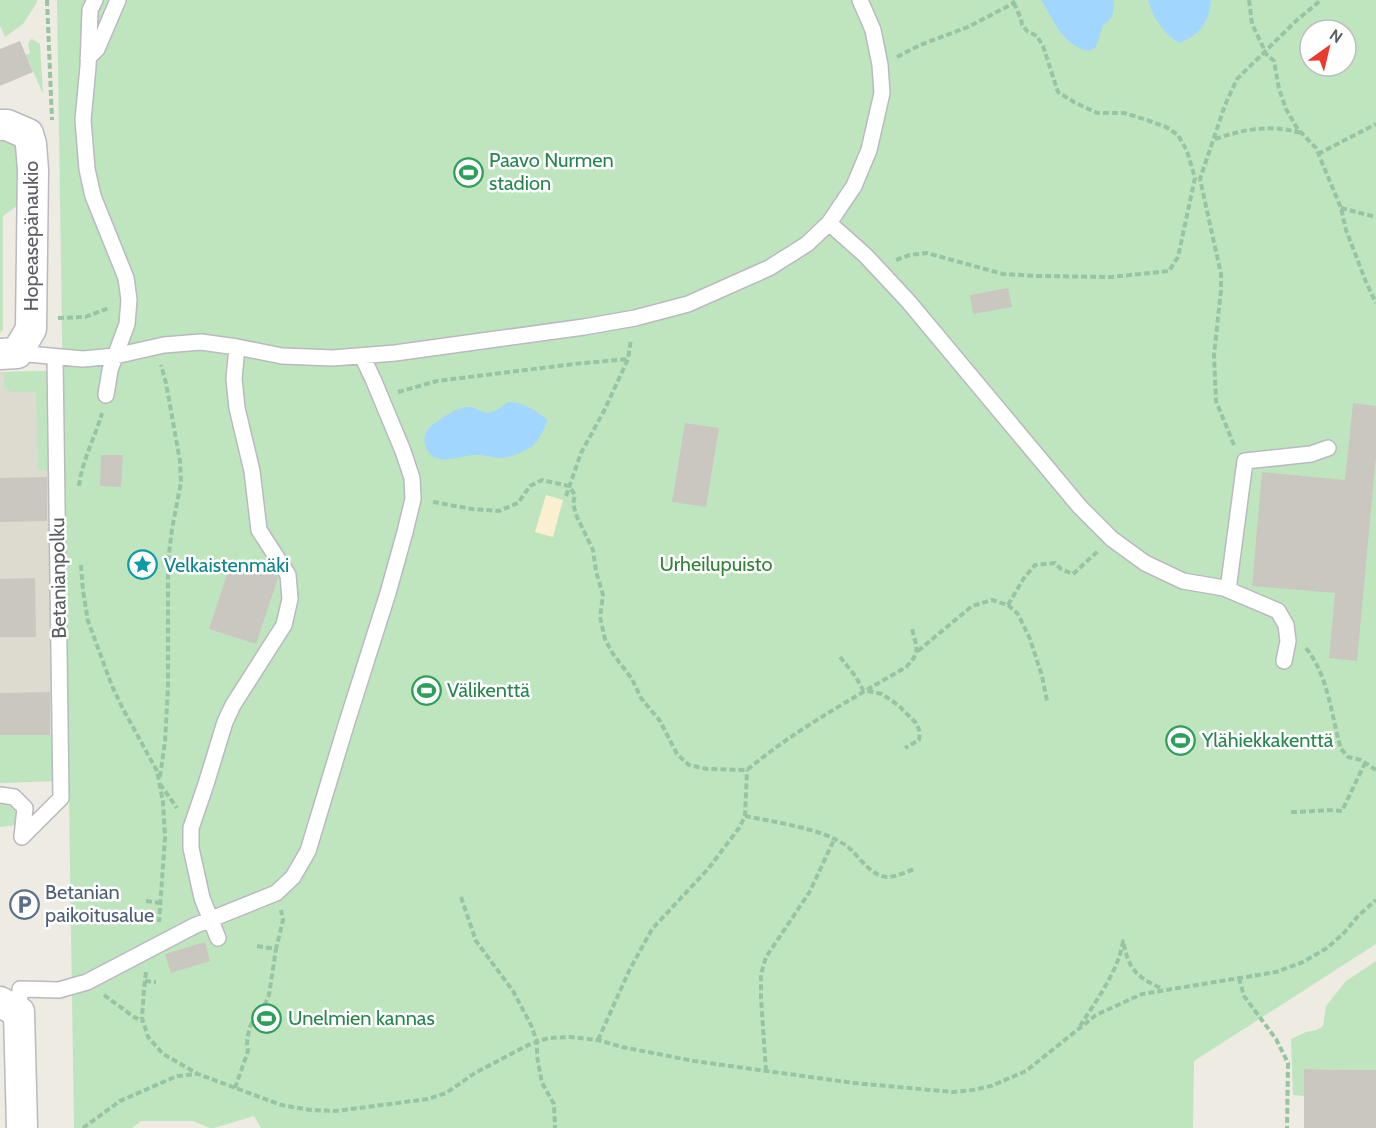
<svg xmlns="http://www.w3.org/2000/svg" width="1376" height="1128" viewBox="0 0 1376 1128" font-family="Cabin,sans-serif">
<rect width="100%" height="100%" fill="#edebe2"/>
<path fill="#dddad0" d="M47,371L54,781L0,783V372Z"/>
<path fill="#bfe5bf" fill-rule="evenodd" d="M0,0H37L36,4L23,24L5,37L0,26Z
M57,0H1376V944L1194,1061L1193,1128H261L254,1116L214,1128H210L193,1121H141L132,1128H74ZM1310,30H1346V66H1310Z
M32,39L40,44L43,94L26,55L30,53L28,45L30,40Z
M0,135L17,144L24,201L3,216V330L0,332Z
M47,371L49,470H38L36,392H11L4,387V372Z
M53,734L54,781L0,783V735Z
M7,801L19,811L17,825L0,827V802Z
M1376,961V1070L1304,1069V1096L1293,1095L1291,1039L1306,1032L1317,1030L1323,1026L1326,1006L1346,981Z"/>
<path fill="#faf0d1" d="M546,495L563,500L553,537L535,532Z"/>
<path fill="#a1d6fe" d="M1041,0H1114C1113,12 1114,19 1103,25L1096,47L1089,51C1061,45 1055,21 1041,0Z
M1148,0H1211C1209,23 1200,35 1179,43C1163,33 1153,18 1148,0Z
M508,402C524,402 536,411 548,420C543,429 540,441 531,447C523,452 510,458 501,458C491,458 482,454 473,455C462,456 446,462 436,458C430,456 426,449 425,444C423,438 425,432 430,427C437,421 460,405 470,407C475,407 479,411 483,412C494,414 500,408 508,402Z"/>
<path fill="#cac7c1" d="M20,41L33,72L0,86V49Z
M1008,288L1012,307L973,314L970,295Z
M1353,403L1376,406V456L1357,661L1329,658L1335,593L1252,586L1262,472L1345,480Z
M685,423L719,428L706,507L672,502Z
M101,455H123L121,487L100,486Z
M47,477V521L0,522V478Z
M232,559L264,570L276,575L278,578L256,644L209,629Z
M35,578L36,637H0V579Z
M50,692V735H0V693Z
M205,942L210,961L171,973L165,954Z
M1304,1069L1376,1070V1128H1304Z"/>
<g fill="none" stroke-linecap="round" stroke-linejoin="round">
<defs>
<path id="lane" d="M95,0L90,10L88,67L83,120L87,169L93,196L126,278L129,300L127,324L110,370L106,395
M88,58L97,49L118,0
M829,223L865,255L908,301L1080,507L1112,539L1145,563L1183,581L1224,588L1278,611L1286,625L1288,641L1284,661
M17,353L83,359L115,356L164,345L201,342L237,347L282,356L333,358L395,353L584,327L635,318L688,304L769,268L807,244L829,223L854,186L869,150L882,93L880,65L873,30L860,0
M1228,590L1245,461L1311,454L1328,448
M0,795L14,797L25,808L22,837
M22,837L61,798L55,357
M218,938L202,898L191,848V828L206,784L225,722L233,705L284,625L290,599L288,575L259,530L252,471L237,408L234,379L237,347
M19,1012L20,989L59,990L87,982L194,926L276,893L293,877L308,851L347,722L388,593L405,532L413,499L412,478L403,451L373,379L362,356"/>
<path id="street" d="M0,125H7L28,134L31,144L33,170L31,329L17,353L0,354
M0,1002L19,1012L22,1128"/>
</defs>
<use href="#lane" stroke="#b8babf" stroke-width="18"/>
<use href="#street" stroke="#b8babf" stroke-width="33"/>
<path stroke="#97c4a3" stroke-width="4" stroke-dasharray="6 3" stroke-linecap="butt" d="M47,0L52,120
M1249,0L1252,24L1263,47L1264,52L1274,61L1279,89L1286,109L1297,128L1316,148L1341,208L1346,230L1366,282L1376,303
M897,57L920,45L968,27L1014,3L1011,0
M1215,139C1245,129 1270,124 1301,133
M1318,154L1376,124
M1341,208L1376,217
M896,260L910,255L927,253L1003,274L1038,276L1111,277L1169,271L1178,257L1195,178L1187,151L1178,135L1166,127L1147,120L1124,113H1097L1074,102L1058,92L1043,46L1037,36L1027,31L1022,25L1021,19L1014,3
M58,318L85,317L109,308
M398,392L437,381L574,364L628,359
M1234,445L1216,401L1214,355L1221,290V274L1200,179L1225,105L1237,79L1297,20L1321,0
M79,486C82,460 95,438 102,413
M566,496L581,453L604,411L628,359L631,339
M433,502L472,509L499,511L518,503L530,486L542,480L569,486L575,495L573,504L577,517L593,550L596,571L603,595L600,617L605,639L613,654L632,679L641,698L660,721L677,754L689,765L707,769L747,770C796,729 852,699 906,667C922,651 916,648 912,628
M81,565L83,591L88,621L112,686L123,709L157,771L163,802L165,838L159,922
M1008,605L1024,578L1035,565L1055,563L1061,569L1073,574L1098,551
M1306,648C1329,677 1331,715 1341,749L1348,757L1361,760L1376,770
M918,651L972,606L992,600L1008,605L1018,614L1030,639L1042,676L1047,701
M840,657L856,677L863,690L882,694L898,705L916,723L920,732L919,740L905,748
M160,777L165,742L168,688V562L172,529L181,482L180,461L166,383L161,365
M160,784L177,808
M1291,812C1308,812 1325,809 1342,811L1365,763
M745,816C775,822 825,829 848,847C859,856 871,877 888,877C897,877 907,871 915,869
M461,897L476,941L513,991L531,1025L537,1042V1056L542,1083L554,1104L555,1128
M146,901L160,903
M257,946L276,949L283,920L281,910
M146,972L144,989L142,1018L148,1037L163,1054L198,1074L241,1090L281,1105L311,1110L336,1111L428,1099L446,1093L475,1073L528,1045L548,1038L571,1037L598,1040L622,1047L694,1061L854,1083L953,1092L973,1090L991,1086L1026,1071L1096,1015L1142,994L1276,972L1303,962L1327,948L1344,933L1358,916L1376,900
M1239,978L1244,996L1276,1039L1288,1063L1287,1128
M145,981L156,982
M104,995L134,1017L142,1021
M1080,1026C1096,1001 1119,970 1123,941C1129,970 1136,977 1163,989
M598,1040L629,971L652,929L708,869L739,828L745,816L747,770
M766,1071L761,998V974L766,957L809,893L834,840
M235,1088L248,1051L247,1042L249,1030L253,1019L265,1004L269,995L276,949
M83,1128L120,1101L177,1076L197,1074"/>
<use href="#lane" stroke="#fff" stroke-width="15"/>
<use href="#street" stroke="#fff" stroke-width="30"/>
</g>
<defs>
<symbol id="stadium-ring" viewBox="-11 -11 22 22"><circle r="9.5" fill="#fff" stroke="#2e9e5b" stroke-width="1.5"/><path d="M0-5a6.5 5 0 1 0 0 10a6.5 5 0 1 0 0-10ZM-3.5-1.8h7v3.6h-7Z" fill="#2e9e5b"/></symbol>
<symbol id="sight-ring" viewBox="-11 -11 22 22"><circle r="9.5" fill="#fff" stroke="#0f9aa8" stroke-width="1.5"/><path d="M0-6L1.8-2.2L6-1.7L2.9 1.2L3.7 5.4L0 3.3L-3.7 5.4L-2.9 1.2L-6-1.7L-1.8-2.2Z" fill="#0f9aa8"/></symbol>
<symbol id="parking-ring" viewBox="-11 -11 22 22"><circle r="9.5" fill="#fff" stroke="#5c6f8a" stroke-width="1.5"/><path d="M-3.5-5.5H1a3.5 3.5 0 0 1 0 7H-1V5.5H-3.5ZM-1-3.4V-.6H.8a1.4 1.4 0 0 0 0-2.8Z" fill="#5c6f8a"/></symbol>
</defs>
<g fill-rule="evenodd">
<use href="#stadium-ring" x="452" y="156" width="33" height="33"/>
<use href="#sight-ring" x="126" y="548" width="33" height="33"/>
<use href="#stadium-ring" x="410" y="674" width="33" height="33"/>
<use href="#stadium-ring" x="1164" y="724" width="33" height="33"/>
<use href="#parking-ring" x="8" y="888" width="33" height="33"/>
<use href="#stadium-ring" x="250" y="1002" width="33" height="33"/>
</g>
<g text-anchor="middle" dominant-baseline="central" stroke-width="5" stroke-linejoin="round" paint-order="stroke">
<g font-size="20" fill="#27864d" stroke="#fff" text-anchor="start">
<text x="489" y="160">Paavo Nurmen<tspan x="489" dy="23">stadion</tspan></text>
<text x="447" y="690">Välikenttä</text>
<text x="1202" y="740">Ylähiekkakenttä</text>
<text x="288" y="1018">Unelmien kannas</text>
</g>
<g font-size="20" fill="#5b5e63" stroke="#fff">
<text transform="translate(31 236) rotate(-90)">Hopeasepänaukio</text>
<text transform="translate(58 578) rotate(-91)">Betanianpolku</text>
</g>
<g font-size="20" fill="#348137" stroke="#fff">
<text x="716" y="564">Urheilupuisto</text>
</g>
<g font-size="20" fill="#0d838f" stroke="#fff" text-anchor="start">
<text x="164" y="565">Velkaistenmäki</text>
</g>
<g font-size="20" fill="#4e5e75" stroke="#fff" text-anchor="start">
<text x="45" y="892">Betanian<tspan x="45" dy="23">paikoitusalue</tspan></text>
</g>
</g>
<g transform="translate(1328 48) rotate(34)"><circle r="28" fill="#ffffff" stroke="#bdbfc1" stroke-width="1.5"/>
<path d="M0-4.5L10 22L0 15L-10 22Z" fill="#e83b2e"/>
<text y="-9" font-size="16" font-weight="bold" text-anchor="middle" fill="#5b5e63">N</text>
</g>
</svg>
